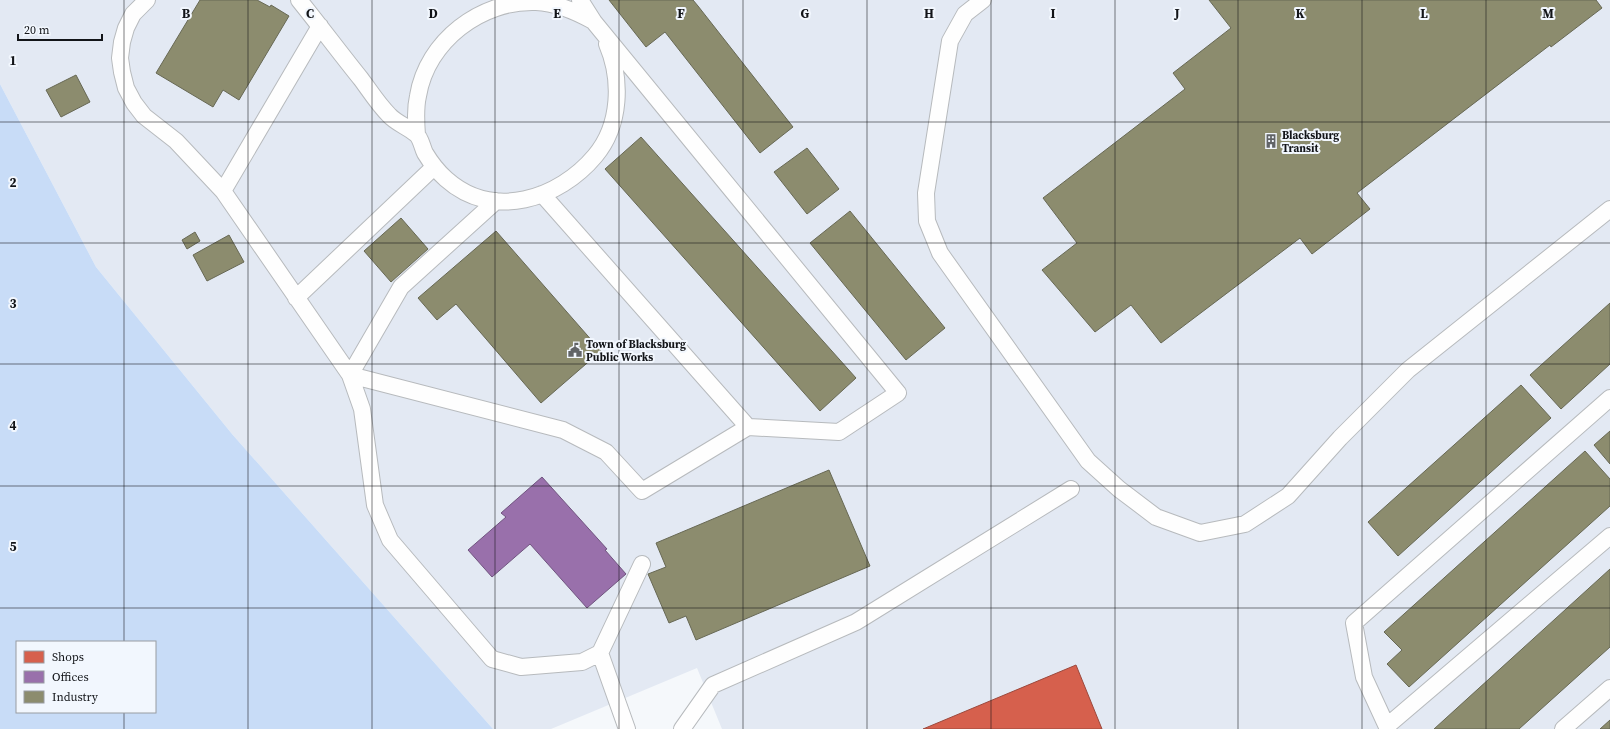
<svg xmlns="http://www.w3.org/2000/svg" width="1610" height="729" viewBox="0 0 1610 729" font-family="'Source Serif 4',serif">
<rect width="100%" height="100%" fill="#f5f8fb"/>
<path fill="#e3e9f3" d="M0,0H1610V729H722L697,668L551,729H493L232,434L96,267L0,84Z"/>
<path fill="#c8dcf7" fill-rule="evenodd" d="M0,84L96,267L232,434L493,729H0ZM17,642H155V712H17Z"/>
<path fill="#d6604d" stroke="#9b493d" d="M1076,665L1102,729H923Z"/>
<path fill="#9970ab" stroke="#70547f" d="M542,477L607,549L605,550L626,574L587,608L530,544L492,577L468,550L506,517L501,513Z"/>
<path fill="#8c8c6e" stroke="#676854" d="M200,0H257L270,7L271,5L289,16L239,100L223,90L213,107L156,73Z
M609,0H693L698,6L793,127L760,153L665,32L646,47Z
M1209,0H1596L1602,8L1551,47L1550,45L1357,193L1370,209L1312,254L1300,238L1161,343L1131,305L1095,332L1042,270L1077,243L1043,198L1185,89L1173,73L1231,28Z
M76,75L90,102L61,117L46,90Z
M641,137L856,378L820,411L605,169Z
M807,148L839,189L807,214L774,172Z
M850,211L945,328L906,360L810,243Z
M401,218L428,249L391,282L364,251Z
M496,231L601,351L541,403L456,304L437,320L418,298Z
M195,232L200,241L187,249L182,240Z
M229,235L244,262L207,281L193,255Z
M1610,303V364L1561,409L1530,375Z
M1521,385L1551,418L1398,556L1368,522Z
M1610,431V464L1594,445Z
M1585,451L1610,479V506L1409,687L1387,664L1402,650L1384,632Z
M829,470L870,566L696,640L686,616L669,623L648,574L666,567L656,543Z
M1610,569V647L1519,729H1434Z
M1610,720V729H1600Z"/>
<g fill="none" stroke-linecap="round" stroke-linejoin="round">
<defs>
<path id="lane" d="M147,0L133,14L126,28L122,42L120,58L122,72L126,88L134,103L144,116L176,141L223,191L350,375L362,409L375,505L390,540L492,659L521,667L582,662L600,653L642,564
M299,0C320,26 340,53 361,79C370,91 378,104 389,115C396,123 408,127 416,134C421,138 422,147 425,153C431,163 437,171 446,179C493,221 559,199 595,156C621,125 622,79 607,44
M983,0L965,14L950,41L926,193L927,221L940,253L1088,461L1119,489L1156,517L1200,533L1245,524L1288,496L1340,438L1408,370L1610,209
M417,135C416,122 415,109 418,96C427,41 481,0 536,2C557,3 575,11 593,21
M223,191L320,26
M542,194L748,427
M496,201L401,287L350,375L563,430L606,452L642,491L748,427L839,432L898,393L594,22L580,0
M296,298L434,167
M600,653L627,729
M1387,726L1610,536
M682,729L713,685L856,622L1071,489
M1388,729L1364,677L1354,623L1610,398
M1563,729L1610,688"/>
</defs>
<use href="#lane" stroke="#b7babd" stroke-width="18"/>
<use href="#lane" stroke="#fefefe" stroke-width="16"/>
</g>
<path fill="none" stroke="#121418" stroke-width="1" stroke-opacity="0.55" d="M124,0V642M248,0V729M372,0V729M495,0V729M619,0V729M743,0V729M867,0V729M991,0V729M1115,0V729M1238,0V729M1362,0V729M1486,0V729M0,122H1610M0,243H1610M0,364H1610M0,486H1610M0,608H1610M124,712V729"/>
<defs>
<symbol id="building-bare" viewBox="-9 -9 18 18"><path d="M-4-6H4V6H1V3H-1V6H-4ZM-2.5-4.3h1.7v1.8h-1.7ZM.8-4.3h1.7v1.8H.8ZM-2.5-1h1.7V.8h-1.7ZM.8-1h1.7V.8H.8Z" fill="#616467" stroke="#f2f7fe" stroke-width="2.5" paint-order="stroke"/></symbol>
<symbol id="civic-bare" viewBox="-9 -9 18 18"><path d="M-.6-6.5H3V-4.5H.6V-3L4-1V1h2V6H-6V1h2V-1L-.6-3ZM-1.2 2.5V6h2.4V2.5Z" fill="#616467" stroke="#f2f7fe" stroke-width="2.5" paint-order="stroke"/></symbol>
</defs>
<g fill-rule="evenodd">
<use href="#building-bare" x="1261" y="131" width="20" height="20"/>
<use href="#civic-bare" x="565" y="340" width="20" height="20"/>
</g>
<g text-anchor="middle" dominant-baseline="central" stroke-width="4" stroke-linejoin="round" paint-order="stroke">
<g font-size="11" font-weight="bold" fill="#121418" stroke="#f2f7fe" text-anchor="start">
<text x="1282" y="135">Blacksburg<tspan x="1282" dy="13">Transit</tspan></text>
<text x="586" y="344">Town of Blacksburg<tspan x="586" dy="13">Public Works</tspan></text>
</g>
</g>
<g font-size="13" text-anchor="middle" font-weight="bold" fill="#121418" stroke="#f2f7fe" stroke-width="4" stroke-linejoin="round" paint-order="stroke">
<text x="186" y="18">B</text>
<text x="310" y="18">C</text>
<text x="433" y="18">D</text>
<text x="557" y="18">E</text>
<text x="681" y="18">F</text>
<text x="805" y="18">G</text>
<text x="929" y="18">H</text>
<text x="1053" y="18">I</text>
<text x="1177" y="18">J</text>
<text x="1300" y="18">K</text>
<text x="1424" y="18">L</text>
<text x="1548" y="18">M</text>
<text x="13" y="65">1</text>
<text x="13" y="187">2</text>
<text x="13" y="308">3</text>
<text x="13" y="430">4</text>
<text x="13" y="551">5</text>
</g>
<rect x="16" y="641" width="140" height="72" fill="#f2f7fe" stroke="#989ca2"/>
<rect x="24" y="651" width="20" height="12" fill="#d6604d" stroke="#989ca2"/>
<text x="52" y="661" font-size="12" fill="#121418">Shops</text>
<rect x="24" y="671" width="20" height="12" fill="#9970ab" stroke="#989ca2"/>
<text x="52" y="681" font-size="12" fill="#121418">Offices</text>
<rect x="24" y="691" width="20" height="12" fill="#8c8c6e" stroke="#989ca2"/>
<text x="52" y="701" font-size="12" fill="#121418">Industry</text>
<path d="M18 34v6h84v-6" fill="none" stroke="#121418" stroke-width="2"/>
<text x="24" y="34" font-size="12" fill="#121418" stroke="#f2f7fe" stroke-width="3" paint-order="stroke">20 m</text>
</svg>
